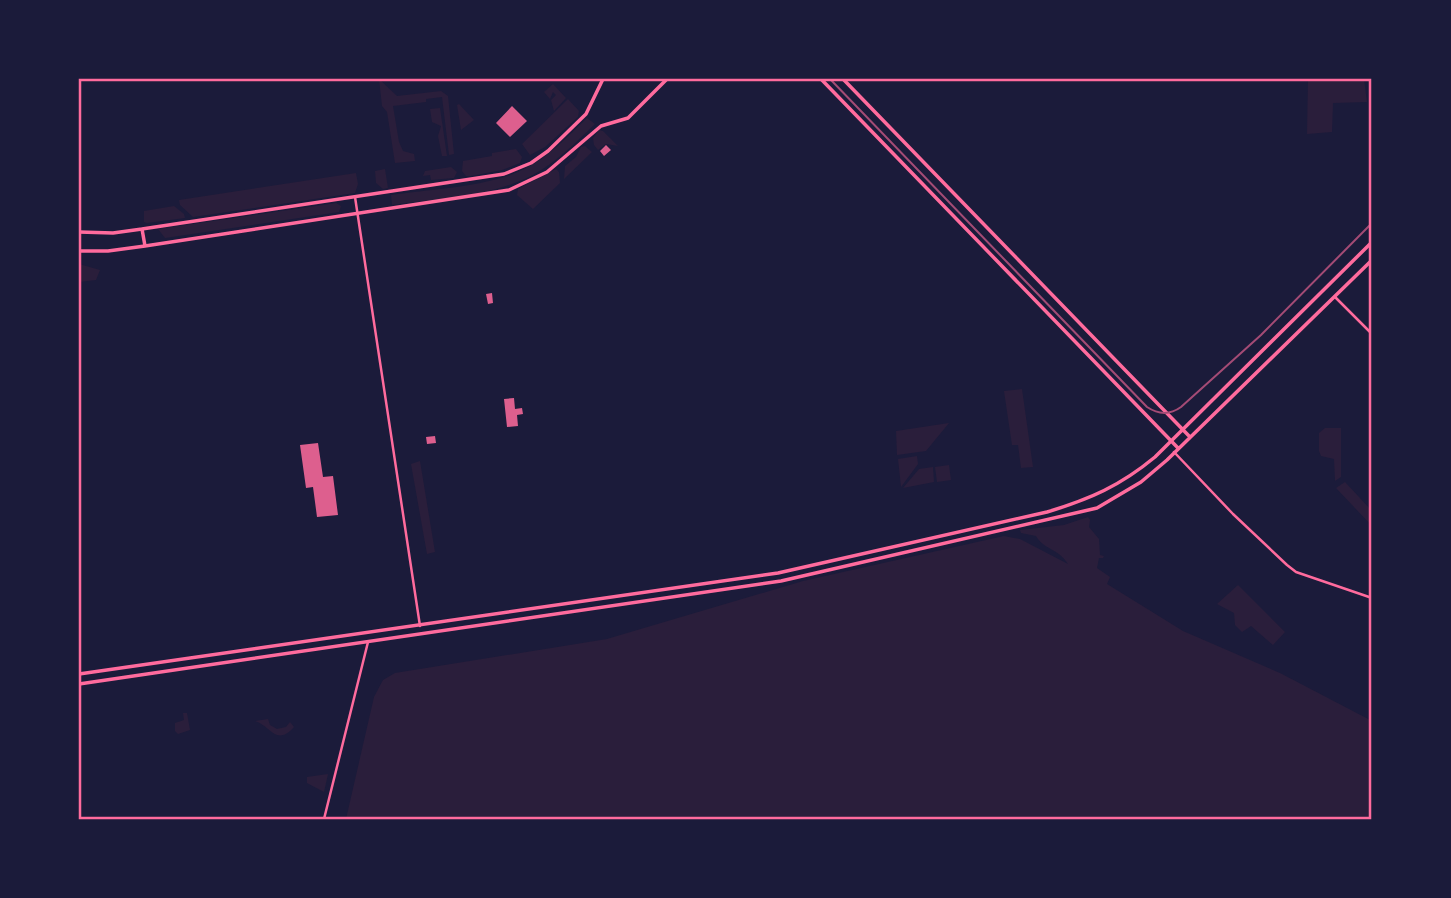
<svg xmlns="http://www.w3.org/2000/svg" width="1451" height="898" viewBox="0 0 1451 898" font-family="Lato,sans-serif">
<rect width="100%" height="100%" fill="#1b1b3a"/>
<path fill="#2a1e3b" d="M379,79L397,96L441,91L448,96L454,154L449,155L442,97L426,99V102L393,106L399,142L403,151L414,154L415,161L395,163L387,112L382,106Z
M1308,79H1364L1367,102L1333,103L1332,132L1307,134Z
M553,84L566,98L554,111L551,100L556,95L553,92L550,99L544,92Z
M568,99L579,111L578,117L545,147L530,155L522,144Z
M459,104L474,120L461,130L457,105Z
M440,108L447,156H442L438,136L441,126L432,122L430,109Z
M587,118L595,124C575,143 556,163 531,176C489,197 438,198 392,205L391,195C431,189 489,187 524,169C549,157 567,137 587,118Z
M599,130L603,131L618,146L606,144L598,150L594,145L593,138Z
M585,146L592,152L564,179L565,166L576,157L581,147Z
M516,149L522,157L520,163L502,170L471,176H466L462,171L463,161L492,156V153Z
M451,167L457,172L454,178L431,180L430,175L423,176L425,171Z
M385,169L388,188L383,189L376,183L375,171Z
M556,169L559,172L560,183L533,209L517,195L518,189Z
M356,173L358,184L355,193L193,217L180,205L179,200Z
M336,203L341,206L339,212L165,238L158,229Z
M174,206L184,214L185,218L147,223L144,222V211Z
M79,264L100,270L96,280L79,282Z
M1022,389L1033,467L1021,468L1018,445H1012L1004,391Z
M949,423L926,451L897,455L896,431Z
M1325,428H1341V477L1335,481L1334,459L1321,456L1319,451V433Z
M917,456L918,464L901,487L898,459Z
M420,461L435,552L427,554L411,464Z
M949,465L951,480L937,482L935,467Z
M933,467L934,482L903,488L919,469Z
M1345,482L1372,511V526L1336,488Z
M1088,517L1090,520L1089,527L1099,539L1100,555L1104,556L1103,558H1099L1097,568L1110,577L1107,584L1183,631L1280,673L1372,721V819H346L374,697L383,680L395,673L607,639L803,581L1004,536L1020,539L1068,564C1058,548 1044,550 1036,536L1021,533L1020,530L1064,525Z
M1238,585L1285,632L1273,645L1251,626L1242,632L1235,625L1234,613L1217,604Z
M183,713H187L190,730L178,734L175,731V723L184,720Z
M268,719L270,725L277,729L286,727L290,722L294,727C276,747 271,726 255,721Z
M328,774L324,792L307,783V777Z"/>
<path fill="#dd5f8e" d="M512,106L527,121L510,137L496,123Z
M606,145L611,150L604,156L600,151Z
M492,293L493,303L488,304L486,294Z
M514,398L515,409L522,408L523,414L517,415L518,426L507,427L504,399Z
M435,436L436,443L427,444L426,437Z
M318,443L323,477L333,476L338,515L317,517L313,487L306,488L300,445Z"/>
<g fill="none" stroke-linecap="round" stroke-linejoin="round">
<path stroke="#ff6b9d" stroke-width="2.5" d="M355,197L420,626
M1335,297L1372,334
M1174,452L1233,514L1287,565L1296,572L1372,598
M324,819L368,642"/>
<path stroke="#ff6b9d" stroke-width="3.5" d="M821,79L1178,448
M843,79L1190,437
M79,674L778,573L1047,512C1090,499 1120,486 1155,457L1372,242
M79,684L781,581L1097,508L1141,482L1167,460L1372,260"/>
<path stroke="#ff6b9d" stroke-width="3.5" d="M142,229L145,246
M79,232L113,233L142,229L504,174L531,163L548,151L586,114L603,79
M79,251H108L145,246L509,190L547,172L601,126L628,118L667,79"/>
<path stroke="#a44b75" stroke-width="2" d="M830,79L1147,407C1159,415 1170,415 1181,407L1261,335L1372,223"/>
</g>
<rect width="1451" height="898" fill="none" stroke="#1b1b3a" stroke-width="161"/>
<rect x="80" y="80" width="1290" height="738" fill="none" stroke="#ff6b9d" stroke-width="2.5"/>
</svg>
